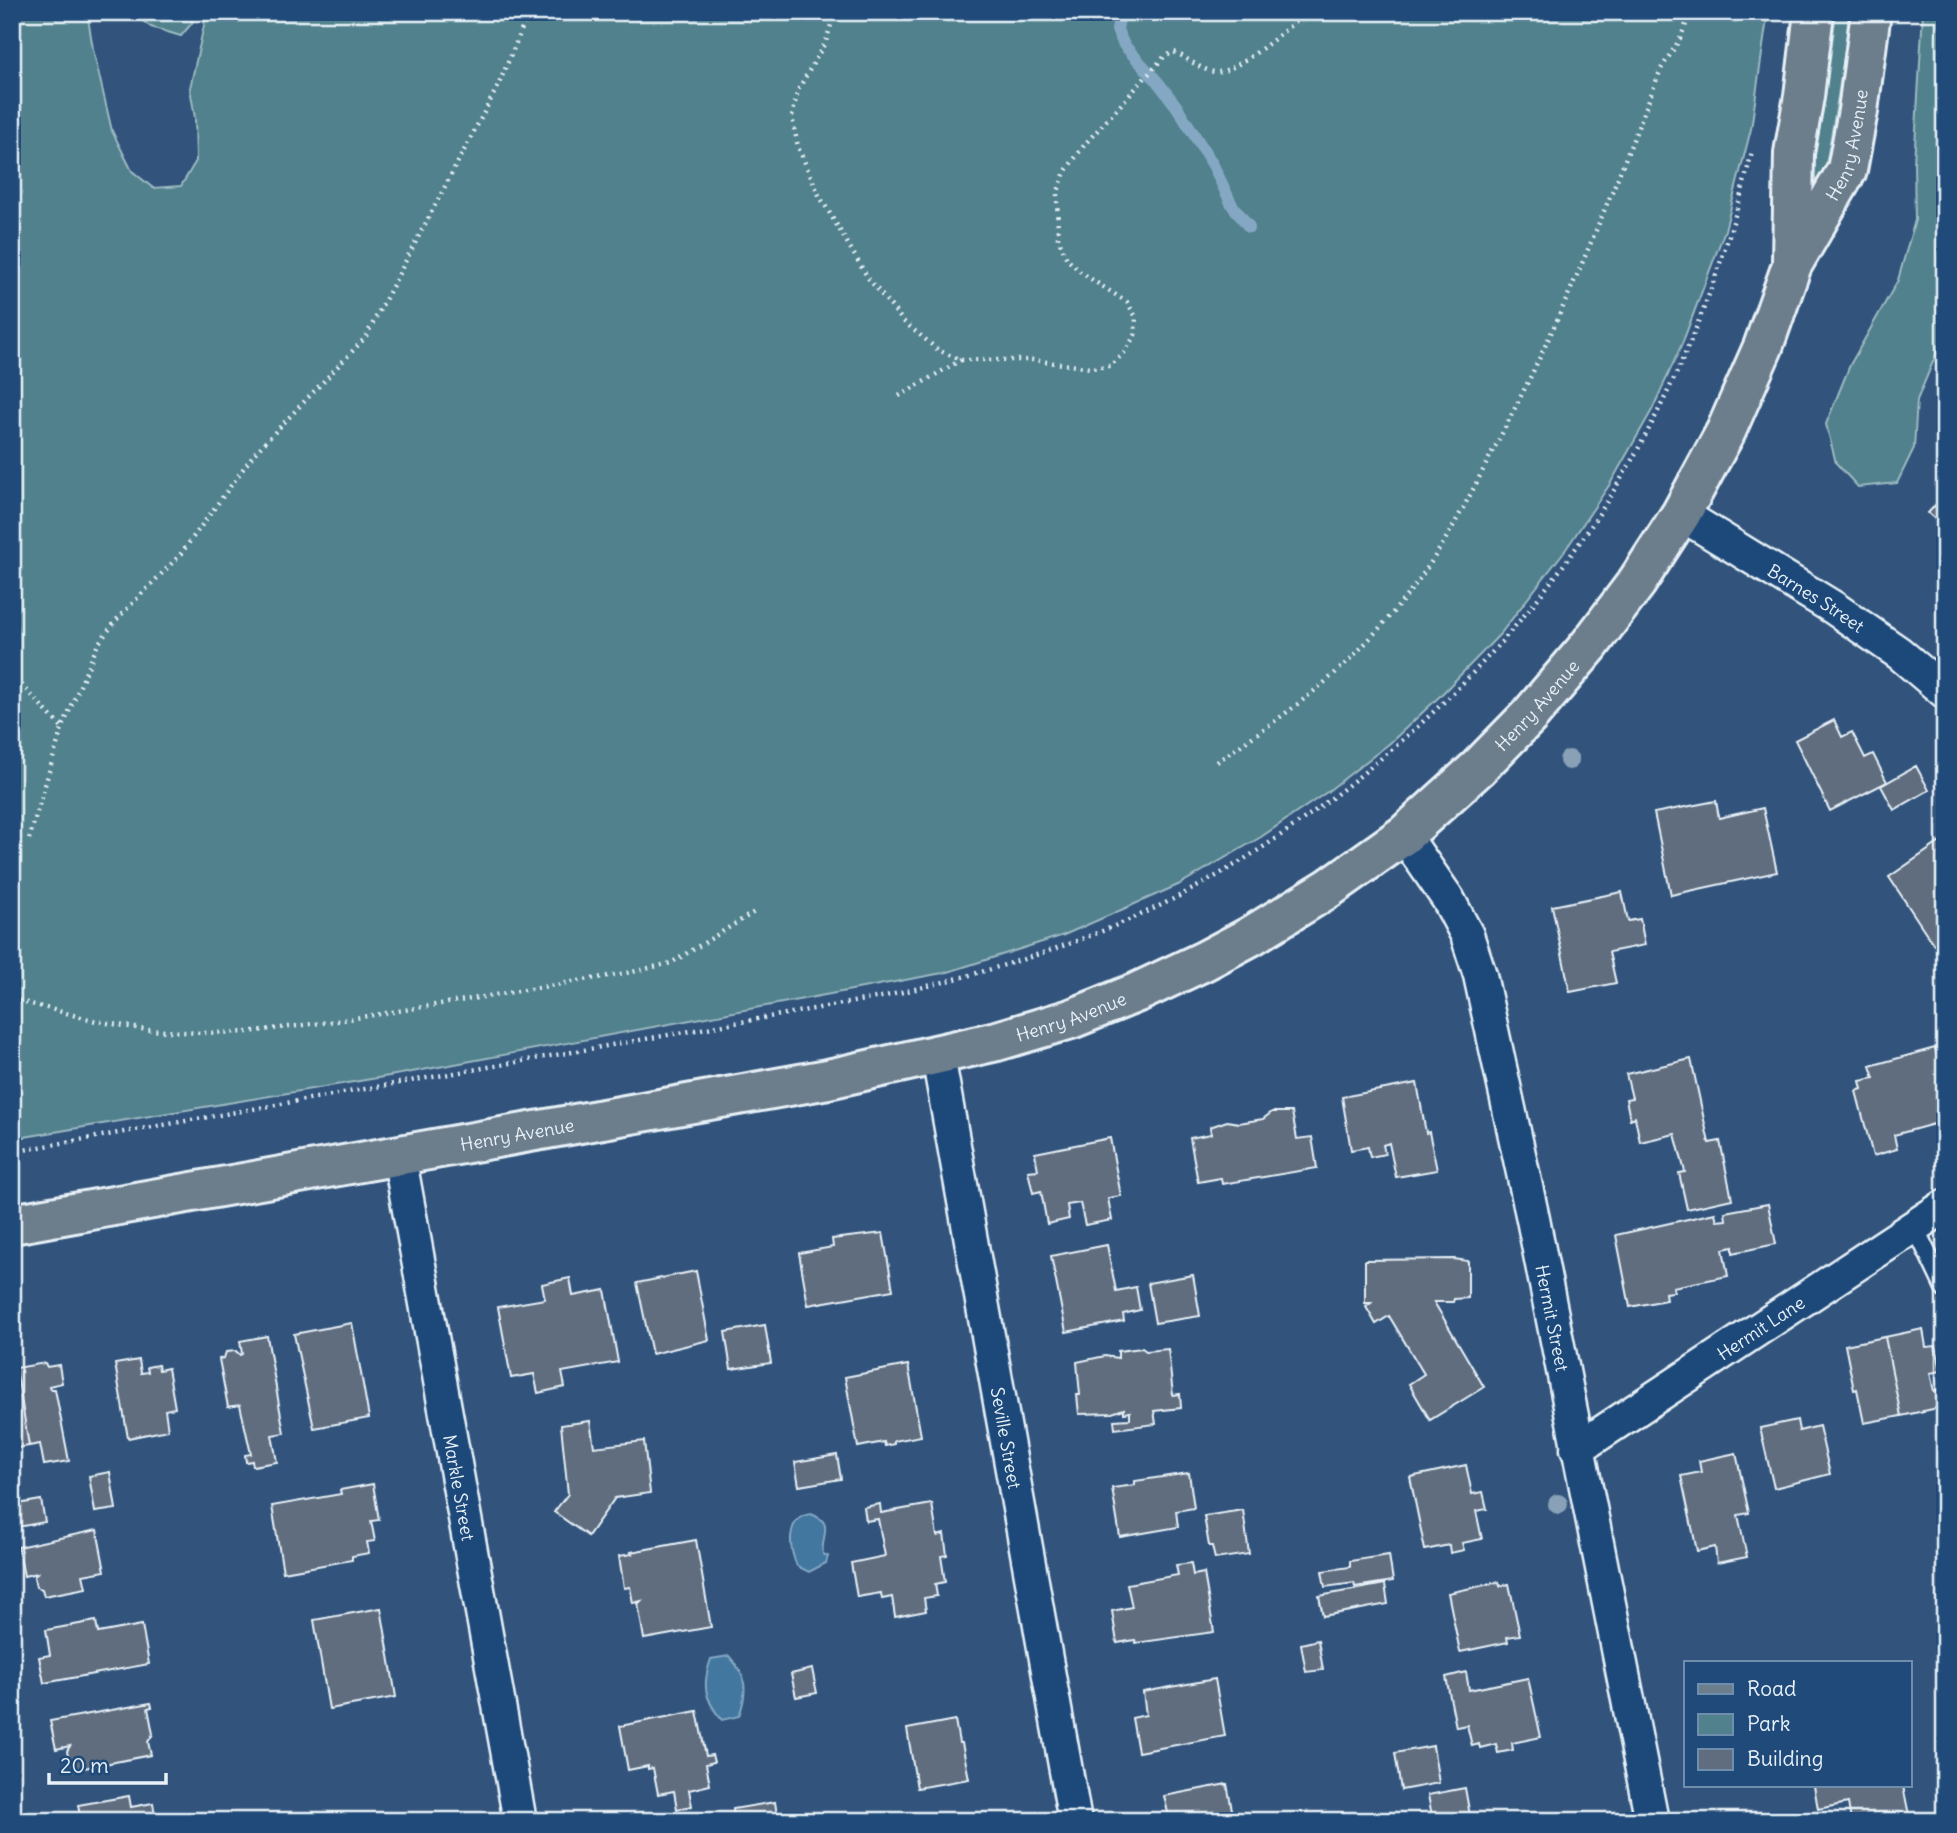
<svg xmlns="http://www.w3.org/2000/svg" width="1957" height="1833" viewBox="0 0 1957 1833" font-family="Delius,sans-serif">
<rect width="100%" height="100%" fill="#32547c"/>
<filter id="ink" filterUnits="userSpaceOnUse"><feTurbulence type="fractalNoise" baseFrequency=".0143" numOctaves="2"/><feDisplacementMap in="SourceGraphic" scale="14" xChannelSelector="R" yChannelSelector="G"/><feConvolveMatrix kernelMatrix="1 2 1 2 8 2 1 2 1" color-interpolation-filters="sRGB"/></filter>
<g filter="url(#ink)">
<path fill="#51818c" stroke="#9cb9c2" stroke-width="2" d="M12,12H87L93,49L112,131L132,171L153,188L181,186L196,161L195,118L190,88L207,12H1768L1751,129L1725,230L1682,344L1652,410L1610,484L1566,549L1501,633L1440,696L1390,743L1327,792L1261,837L1178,885L1064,935L948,972L401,1074L12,1139Z
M131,12H194L192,23L181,36L151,27Z
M1836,12H1849C1844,67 1834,121 1824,175L1817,181L1811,174L1825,99Z
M1923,12H1945V333L1917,400L1914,448L1897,483L1858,487L1836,463L1826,424L1850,365L1898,280L1915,220L1914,163Z"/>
<path fill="#4277a0" stroke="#84a8c3" stroke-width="2" d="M811,1514C836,1523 820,1536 823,1554L828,1556L826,1563L809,1572L797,1566C789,1548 785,1518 811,1514Z
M729,1656C747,1675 748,1691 739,1716L722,1720C704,1699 702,1684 711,1659Z"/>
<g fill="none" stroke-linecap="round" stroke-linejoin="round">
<path stroke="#84a8c3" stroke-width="12" d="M1120,12L1117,30L1124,45L1157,81L1177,107L1213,165L1232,205L1249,227"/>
</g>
<path fill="#5f6d7f" stroke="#e8f1f8" stroke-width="2" d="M1945,495V528L1928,513Z
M1834,720L1842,737L1852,732L1865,758L1873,754L1887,782L1830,811L1795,740Z
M1916,766L1929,790L1894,810L1881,786Z
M1716,801L1719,818L1763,808L1777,872L1671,895L1654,813Z
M1940,842L1945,849V938L1934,945L1889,877Z
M1622,892L1628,921L1640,919L1645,945L1609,952L1616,983L1570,992L1552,906Z
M1935,1048L1945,1083V1121L1894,1135L1897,1149L1873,1156L1856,1091L1862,1089L1860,1081L1874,1078L1870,1066Z
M1691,1059L1709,1143L1720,1141L1732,1199L1687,1209L1679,1173L1685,1172L1675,1134L1640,1142L1635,1117L1630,1119L1626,1099L1632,1098L1626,1074Z
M1417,1083L1426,1133L1429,1132L1437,1170L1396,1177L1389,1143L1383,1145L1385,1154L1370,1157L1368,1147L1351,1150L1342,1097Z
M1272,1112H1292L1297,1139L1312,1137L1317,1168L1222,1184L1221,1178L1198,1182L1190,1138L1211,1134L1210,1127L1227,1121L1239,1123L1263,1119Z
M1110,1138L1121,1196L1108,1198L1112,1220L1085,1225L1080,1203L1067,1205L1069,1219L1047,1224L1041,1191L1033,1193L1028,1171L1038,1170L1035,1153Z
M1768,1204L1776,1244L1733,1253V1247L1723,1249L1728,1276L1673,1287L1674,1292L1665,1293L1666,1300L1630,1307L1616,1235L1715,1213L1717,1221L1726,1220L1725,1212Z
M883,1233L893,1290L808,1305L799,1253L833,1247L832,1239Z
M1107,1245L1116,1291L1136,1287L1140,1310L1123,1314L1124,1321L1066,1332L1051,1256Z
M1454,1259L1468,1261V1298L1454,1299L1453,1302H1434L1484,1387L1430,1420L1409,1384L1424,1374L1389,1316L1376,1324L1366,1307L1371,1303H1365V1260Z
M696,1271L709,1340L652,1354L637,1283Z
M1193,1275L1200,1316L1155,1323L1148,1283Z
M570,1278L573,1296L605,1290L618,1362L562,1372L565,1387L538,1393L534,1374L511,1378L498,1307L545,1299L542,1284Z
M352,1323L369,1418L314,1428L294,1334Z
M765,1325L771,1363L731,1369L725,1332Z
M1923,1329L1926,1347L1936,1346L1941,1371L1930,1373L1934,1391L1938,1390L1942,1407L1901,1416L1885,1337Z
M267,1336L284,1433L272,1435L277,1462L253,1466L252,1461L246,1462L245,1455L251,1454L240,1405L228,1407L219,1359L224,1358L226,1352L236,1351L240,1355L242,1354L240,1341Z
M1885,1337L1901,1416L1864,1423L1857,1389L1854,1390L1845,1345Z
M1142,1348L1146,1351L1168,1349L1173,1395L1180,1394L1181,1408L1154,1411L1156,1424L1115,1429L1114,1420L1130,1419V1412L1124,1413V1409L1112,1413L1079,1414L1077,1395H1080L1077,1362L1105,1356L1118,1358V1351Z
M139,1360L141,1373L148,1372L147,1367L158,1365L159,1370L168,1368L175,1408L165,1410L168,1430L128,1438L115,1364Z
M45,1363L47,1367L59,1365L62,1383L49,1386L50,1389H55L69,1461L44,1465L40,1444L29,1446L16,1368Z
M908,1365L921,1436L894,1441V1444L885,1446L884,1442L858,1447L845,1377Z
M16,1368L29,1446L12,1449V1369Z
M1797,1420L1799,1431L1819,1426L1830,1474L1774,1488L1760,1428Z
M590,1421L594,1447L644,1441L650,1493L615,1498L588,1536L554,1512L568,1494L561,1425Z
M1736,1453L1749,1513L1738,1515L1747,1557L1717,1563L1715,1547L1697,1551L1681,1476L1701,1472L1699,1461Z
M837,1455L841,1479L799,1486L795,1462Z
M1466,1465L1472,1494L1483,1492L1487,1509L1476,1511L1482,1539L1462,1543L1464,1550L1450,1553L1449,1545L1425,1550L1410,1477Z
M110,1472L116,1509L95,1512L89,1476Z
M1189,1473L1194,1508L1176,1511L1178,1527L1120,1537L1112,1488L1135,1485V1481Z
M373,1484L379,1520L371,1521L375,1541L367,1542L369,1553L352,1556V1560L283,1572L272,1506L341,1494L340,1490Z
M41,1500L45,1522L12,1528V1505Z
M880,1504L881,1513L932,1504L937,1536L944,1534L947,1555L941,1556L945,1582L935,1584L937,1596L924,1598L926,1611L895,1617L892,1597L882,1599L881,1593L857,1597L851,1563L885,1556L878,1519L866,1521L864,1507Z
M1243,1510L1249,1554L1215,1559L1212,1546H1209L1204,1516Z
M97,1530L105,1571L83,1575L86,1588L44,1596L42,1589L36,1587L34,1577L37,1573L24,1576L18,1547Z
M696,1540L711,1627L644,1639L638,1604L641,1601L633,1603L630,1587L624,1588L619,1556L632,1554L631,1552Z
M1389,1555L1393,1581L1355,1587L1354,1583L1325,1587L1322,1571L1350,1567V1561Z
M1191,1563L1193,1575L1204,1573L1214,1632L1136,1643L1135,1640L1117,1643L1112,1611L1132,1607L1127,1584L1178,1575L1176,1565Z
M1499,1582L1500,1586L1509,1584L1520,1635L1507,1637L1508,1642L1460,1652L1448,1593Z
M1385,1584L1388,1604L1323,1616L1319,1596Z
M381,1608L396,1697L329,1709L314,1620Z
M96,1621L98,1633L142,1625L149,1664L44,1683L39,1657L50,1655L46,1630Z
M1318,1640L1323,1670L1306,1672L1301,1644Z
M812,1669L817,1693L796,1697L791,1674Z
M1466,1672L1469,1690L1528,1678L1541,1737L1512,1743L1513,1750L1498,1753L1496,1744L1480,1748L1479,1744L1472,1746L1467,1725L1456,1727L1446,1677Z
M1215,1679L1225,1736L1138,1752L1132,1718L1146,1715L1143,1692Z
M151,1703L152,1707L148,1708L153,1734L148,1742L151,1755L74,1770L73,1763L69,1762L67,1751L70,1746L56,1749L50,1721Z
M697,1711L706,1756L712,1755L714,1762L706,1764L710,1785L689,1790L692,1806L677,1809L674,1791L658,1794L653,1768L648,1769V1766L628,1770L620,1726Z
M955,1720L959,1743H962L969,1779L917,1788L907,1729Z
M1433,1746L1439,1783L1401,1790L1395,1753Z
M1227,1784L1233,1815L1218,1817L1219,1821H1166V1818L1169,1817L1164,1796Z
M1814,1786H1903L1909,1815L1882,1821H1851L1848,1803L1818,1809Z
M1465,1788L1471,1821H1433L1428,1795Z
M129,1796L131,1807L153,1803L156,1821H81L78,1805Z
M775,1802L778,1821H734L733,1809Z"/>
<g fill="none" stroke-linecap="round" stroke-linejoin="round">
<defs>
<path id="service" d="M1914,1225L1945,1290"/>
<g id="minor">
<path id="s1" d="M1681,514L1834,608L1899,653L1945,692"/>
<path id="s2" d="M1404,835L1448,899L1467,935L1480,975L1533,1219L1652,1821"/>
<path id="s3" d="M938,1056L1075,1821"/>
<path id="s4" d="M399,1155L520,1821"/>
<path id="s5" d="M1577,1449L1945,1206"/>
</g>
<g id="primary">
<path d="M1792,261L1794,153L1804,96L1814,12"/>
<path id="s6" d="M12,1224L828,1079L997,1041L1071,1019L1138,992L1204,961L1251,936L1329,888L1404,835L1478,768L1530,715L1588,647L1637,582L1681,514L1726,431L1763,347L1792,265L1847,170L1858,111L1871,12"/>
</g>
</defs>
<use href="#service" stroke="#e8f1f8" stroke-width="21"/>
<use href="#minor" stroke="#e8f1f8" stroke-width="37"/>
<use href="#primary" stroke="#e8f1f8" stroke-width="44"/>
<path stroke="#e8f1f8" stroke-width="4.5" stroke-dasharray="2 5" stroke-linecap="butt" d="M835,12L826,41L798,90L792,117L798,147L819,195L868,278L903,321L938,350L961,360H1033L1091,368L1110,366L1124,353L1135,335L1136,317L1127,302L1083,274L1067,259L1058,238L1057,194L1065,172L1085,144L1164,57L1174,52C1188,58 1199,69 1214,72C1235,75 1289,27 1306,12
M899,396L961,360
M12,674L62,728
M1217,762C1263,729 1311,698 1351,658C1378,631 1405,600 1427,568C1454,529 1475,485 1497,443C1561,322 1611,196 1661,69L1680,39L1691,12
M29,839L62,728L98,644L118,618L180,555L254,454L365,338L498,86L529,12
M12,999L96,1021L147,1030L200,1033L248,1032L337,1021L459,1001L632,972L671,963L756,911
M12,1152L881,997C975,976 1069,949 1157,907C1231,872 1298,826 1362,774C1563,613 1693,402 1752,151"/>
<use href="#service" stroke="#1f4a7a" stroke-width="16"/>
<use href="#minor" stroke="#1f4a7a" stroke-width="32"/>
<use href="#primary" stroke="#6c7d8c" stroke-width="38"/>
</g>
<g fill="#89a1b7">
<circle cx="1569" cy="760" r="10"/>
<circle cx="1558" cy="1504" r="10"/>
</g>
</g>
<g text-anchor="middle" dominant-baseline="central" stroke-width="7" stroke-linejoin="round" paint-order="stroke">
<g font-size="18" fill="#e8f1f8" stroke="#1f4a7a">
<text stroke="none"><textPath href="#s6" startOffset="2294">Henry Avenue</textPath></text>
<text stroke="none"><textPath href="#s1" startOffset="159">Barnes Street</textPath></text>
<text stroke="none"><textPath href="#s6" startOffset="1647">Henry Avenue</textPath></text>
<text stroke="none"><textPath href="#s6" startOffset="1080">Henry Avenue</textPath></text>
<text stroke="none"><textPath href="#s6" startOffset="513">Henry Avenue</textPath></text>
<text stroke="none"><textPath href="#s2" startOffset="511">Hermit Street</textPath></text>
<text stroke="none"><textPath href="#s5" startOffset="220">Hermit Lane</textPath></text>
<text stroke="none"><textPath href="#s3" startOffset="388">Seville Street</textPath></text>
<text stroke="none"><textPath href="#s4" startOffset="338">Markle Street</textPath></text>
</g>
</g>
<rect width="1957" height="1833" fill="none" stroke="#1f4a7a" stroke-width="42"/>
<rect x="21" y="21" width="1915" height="1791" fill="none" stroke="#e8f1f8" stroke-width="2.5" filter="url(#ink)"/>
<rect x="1684" y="1661" width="228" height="126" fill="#1f4a7a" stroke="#6f8dac" stroke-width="2"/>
<rect x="1698" y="1684" width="35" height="10" fill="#6c7d8c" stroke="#6f8dac" stroke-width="2"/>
<text x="1747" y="1696" font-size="21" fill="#e8f1f8">Road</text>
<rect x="1698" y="1714" width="35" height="21" fill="#51818c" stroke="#6f8dac" stroke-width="2"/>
<text x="1747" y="1731" font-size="21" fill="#e8f1f8">Park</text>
<rect x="1698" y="1749" width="35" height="21" fill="#5f6d7f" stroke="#6f8dac" stroke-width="2"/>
<text x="1747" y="1766" font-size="21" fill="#e8f1f8">Building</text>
<path d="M49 1773v10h117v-10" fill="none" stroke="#e8f1f8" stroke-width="3.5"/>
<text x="60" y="1773" font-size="21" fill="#e8f1f8" stroke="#1f4a7a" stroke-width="5" paint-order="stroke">20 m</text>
</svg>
